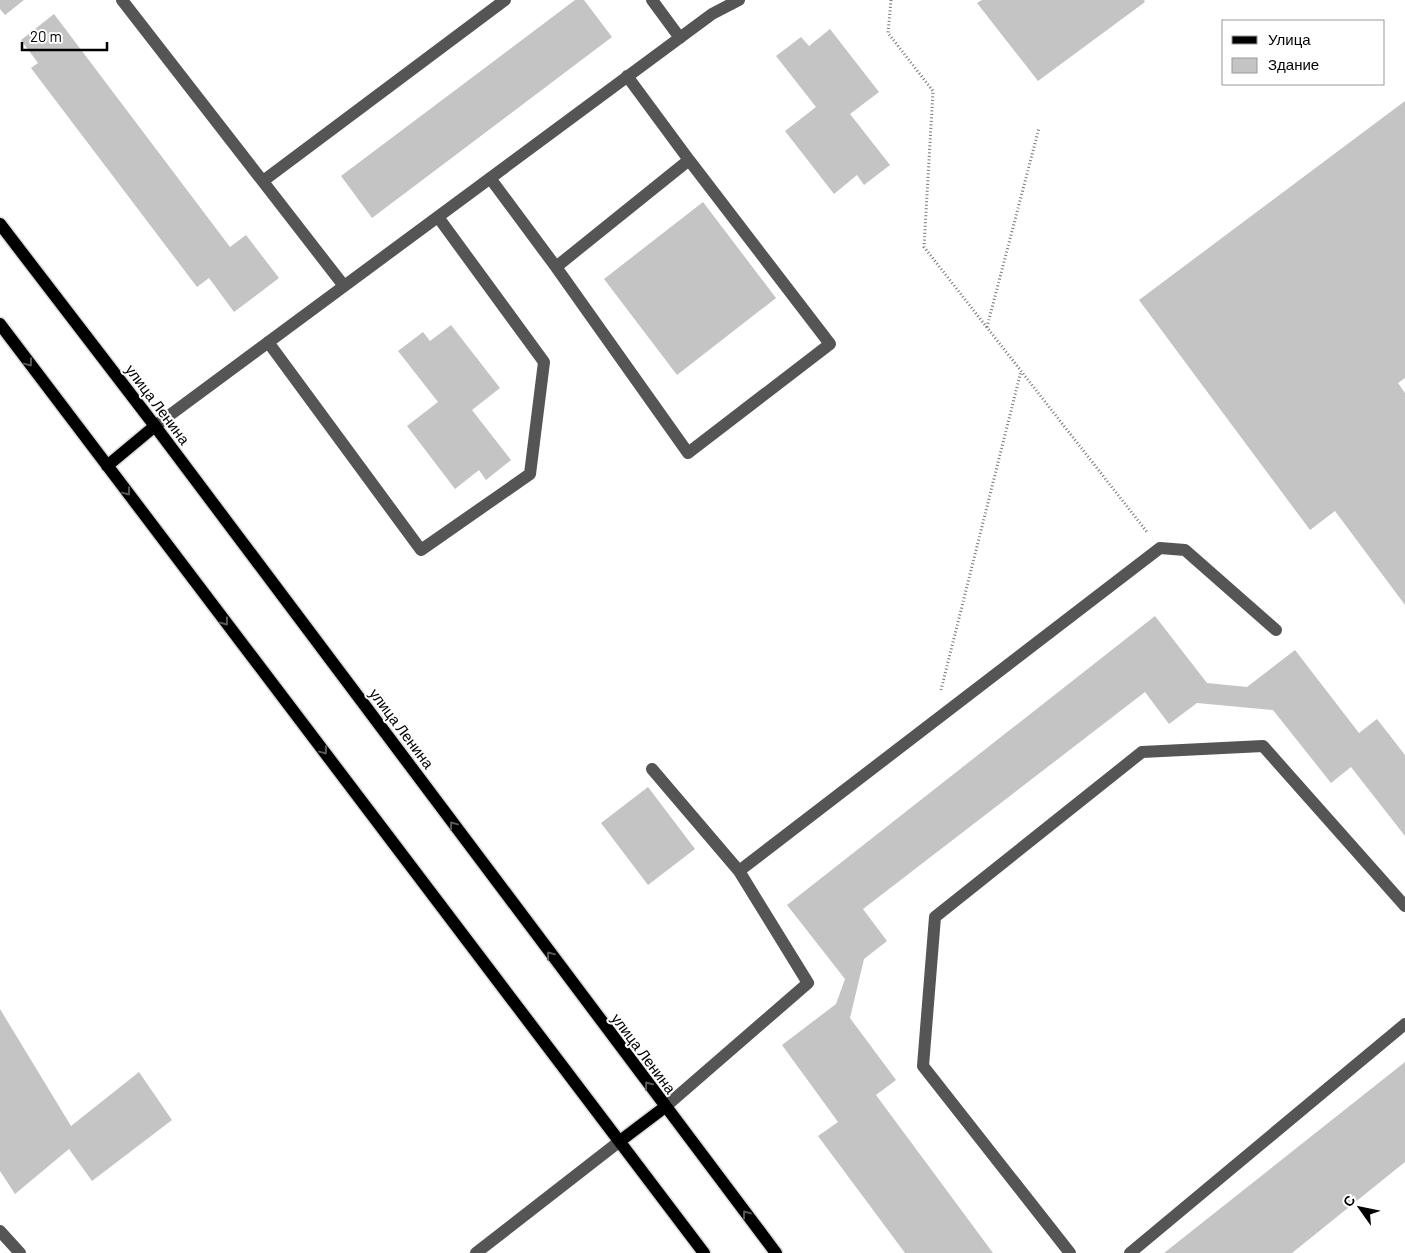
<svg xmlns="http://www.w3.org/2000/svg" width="1405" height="1253" viewBox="0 0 1405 1253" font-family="Barlow,sans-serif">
<rect width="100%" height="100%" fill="#fff"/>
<path fill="#c4c4c4" d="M0,0H24L5,15L0,9Z
M575,0H584L612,37L372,218L341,176Z
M982,0H1144L1145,2L1038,81L977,3Z
M54,14L230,247L246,235L279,278L234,312L209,278L197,287L31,68L38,63L21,40Z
M830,29L879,92L850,114L890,165L864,185L857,175L834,194L785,131L816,107L776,56L801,37L809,46Z
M1405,101V378L1398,383L1405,393V605L1335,511L1310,530L1139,300Z
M703,202L776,298L677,375L604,279Z
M451,325L500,388L472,410L511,460L486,480L479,470L455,489L407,426L438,402L398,351L423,332L430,341Z
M1155,616L1207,683L1247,687L1295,650L1359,733L1377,719L1405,755V836L1351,767L1331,783L1273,710L1197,703L1169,724L1145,692L863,909L887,941L864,959L850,1018L896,1080L876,1095L993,1253H905L818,1136L838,1122L782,1045L836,1004L845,979L787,905Z
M648,787L695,849L648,885L601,823Z
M0,1009L71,1126L139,1072L172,1120L92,1181L69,1149L15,1194L0,1171Z
M1405,1062V1162L1292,1253H1164Z"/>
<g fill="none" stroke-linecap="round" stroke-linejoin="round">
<defs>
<path id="major" d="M0,224L155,426L776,1253
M0,324L704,1253
M107,466L155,426
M620,1141L665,1107"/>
</defs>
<use href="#major" stroke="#dbdbdb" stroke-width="15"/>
<path stroke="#777" stroke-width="3" stroke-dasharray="1 2.5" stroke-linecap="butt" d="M891,0L888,33L933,91L924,247L1147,532
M987,327L1039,128
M941,690L1021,371"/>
<path stroke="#555" stroke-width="12" d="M122,0L344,286
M652,0L680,38
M490,178L556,267L689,160L627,76
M263,181L505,0
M556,267L688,453L830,344L689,160
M268,342L421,550L530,474L544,362L438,217
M155,426L712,14L739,0
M652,769L739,871
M665,1107L808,983L739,871L1160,548L1185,550L1276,630
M0,1231L20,1253
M476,1253L620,1141
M1070,1253L923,1066L935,917L1142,752L1263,746L1405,906
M1130,1253L1405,1024"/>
<use href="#major" stroke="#000" stroke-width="12"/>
</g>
<defs><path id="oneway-chevron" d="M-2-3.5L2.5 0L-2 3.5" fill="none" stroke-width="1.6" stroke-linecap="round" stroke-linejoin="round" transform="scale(1.25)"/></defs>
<g stroke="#595959">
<use href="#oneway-chevron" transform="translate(29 363) rotate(53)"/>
<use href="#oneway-chevron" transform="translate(127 492) rotate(53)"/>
<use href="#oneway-chevron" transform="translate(225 622) rotate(53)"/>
<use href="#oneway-chevron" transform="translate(324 751) rotate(53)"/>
<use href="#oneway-chevron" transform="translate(453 825) rotate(-127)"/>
<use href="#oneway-chevron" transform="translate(550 955) rotate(-127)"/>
<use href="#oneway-chevron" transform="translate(648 1085) rotate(-127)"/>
<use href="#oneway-chevron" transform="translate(746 1214) rotate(-127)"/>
</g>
<g text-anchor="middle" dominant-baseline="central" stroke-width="4" stroke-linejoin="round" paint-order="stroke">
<g font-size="15" fill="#000" stroke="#fff">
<text transform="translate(158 404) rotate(53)">улица Ленина</text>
<text transform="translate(402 728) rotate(53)">улица Ленина</text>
<text transform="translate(644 1053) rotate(53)">улица Ленина</text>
</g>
</g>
<rect x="1222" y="20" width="162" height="65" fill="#ffffff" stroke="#999999"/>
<rect x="1232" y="36" width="25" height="8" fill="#000000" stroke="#999999"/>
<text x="1268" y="45" font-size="15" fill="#000000">Улица</text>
<rect x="1232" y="58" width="25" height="15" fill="#c4c4c4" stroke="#999999"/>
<text x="1268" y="70" font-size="15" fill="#000000">Здание</text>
<g transform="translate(1360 1208) rotate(303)" stroke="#ffffff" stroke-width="4" paint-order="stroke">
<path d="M0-4L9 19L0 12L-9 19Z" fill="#000000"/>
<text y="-8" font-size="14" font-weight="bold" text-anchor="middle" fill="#000000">С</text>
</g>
<path d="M22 42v8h85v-8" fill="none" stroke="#000000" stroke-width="2.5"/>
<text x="30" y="42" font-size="15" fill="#000000" stroke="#ffffff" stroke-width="4" paint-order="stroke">20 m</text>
</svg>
